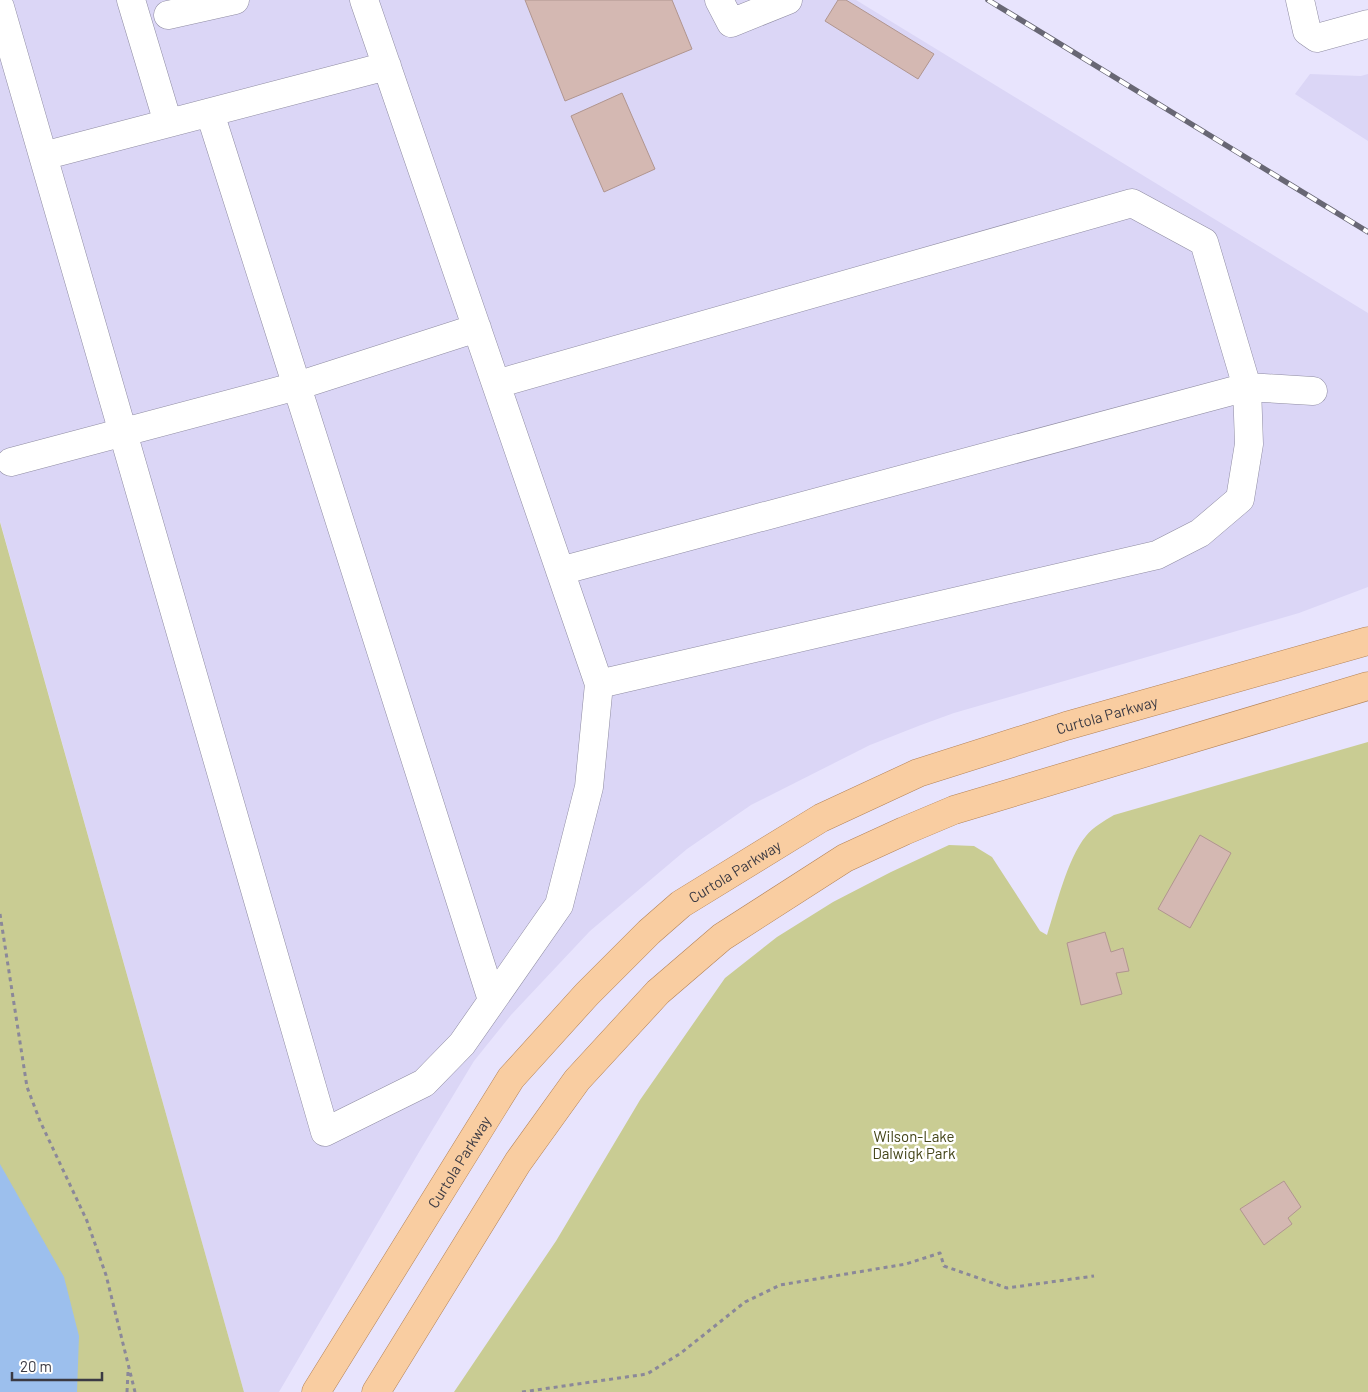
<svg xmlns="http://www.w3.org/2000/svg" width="1368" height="1392" viewBox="0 0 1368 1392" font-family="Barlow,sans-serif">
<rect width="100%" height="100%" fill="#e8e4fd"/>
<path fill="#dbd6f6" d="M0,0H856L1368,313V587L1299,613L954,713L921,725L870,745L751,805L687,849L590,931L511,1015L474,1061L422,1147L279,1392H244L0,521Z
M1310,74L1361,76L1368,74V141L1295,94Z"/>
<path fill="#c9cc93" d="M0,522L244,1392H0Z
M1368,742V1392H454L556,1241L640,1100L725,978L777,937L833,902L891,872L949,845L974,846L992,857L1040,931L1047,935C1056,907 1067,859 1086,836C1093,827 1104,821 1114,815Z"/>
<path fill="#9cbfed" d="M0,1164L64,1277L79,1336L77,1392H0Z"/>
<path fill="#d4b8b2" stroke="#b0958f" d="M525,0H672L692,49L565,101Z
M838,0H846L934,54L918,79L825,21Z
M622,93L655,169L604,192L571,116Z
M1200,835L1231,853L1190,928L1158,909Z
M1105,932L1111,952L1123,948L1129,971L1116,973L1122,994L1081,1005L1067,943Z
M1284,1181L1301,1207L1288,1218L1292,1224L1264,1245L1240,1209Z"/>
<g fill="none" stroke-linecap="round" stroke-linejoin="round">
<defs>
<path id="minor" d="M131,0L168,123
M719,0L731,23L788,0
M1300,0L1307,31L1317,38L1368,24
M0,7L325,1132L424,1083L462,1044L559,905L589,787L599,684L364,0
M168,15L235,0
M210,113L492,1000
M43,156L387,66
M496,384L1132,203L1204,242L1247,387L1249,444L1240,499L1200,533L1157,555L599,684
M11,462L297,386L477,328
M560,571L1247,387L1313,391"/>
<g id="major">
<path id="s1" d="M316,1392L511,1078L587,994L649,932L681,904L821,818L918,773L1066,726L1368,641"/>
<path d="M376,1392L518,1162L577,1080L658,992L722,937L845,858L904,831L954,810L1368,686"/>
</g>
</defs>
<use href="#minor" stroke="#8f8ca2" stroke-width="29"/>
<use href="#major" stroke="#b48357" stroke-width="29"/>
<path stroke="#8b8899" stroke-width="3" stroke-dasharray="4 4" stroke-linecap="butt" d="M0,914L27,1087L40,1121L87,1221L106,1275L135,1392
M127,1392L128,1372
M522,1392L647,1374L681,1353L745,1302L780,1285L906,1264L940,1253L944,1266L1007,1288L1094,1276"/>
<use href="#minor" stroke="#fff" stroke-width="28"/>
<use href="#major" stroke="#f9cda1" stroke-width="28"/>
<defs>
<path id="rail" d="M988,0L1368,232"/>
</defs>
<use href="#rail" stroke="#686774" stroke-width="5.5"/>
<use href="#rail" stroke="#fff" stroke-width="4" stroke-dasharray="11" stroke-linecap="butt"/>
</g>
<g text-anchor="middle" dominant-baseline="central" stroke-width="5" stroke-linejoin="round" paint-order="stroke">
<g font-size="15" fill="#3b3a43" stroke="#fff">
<text stroke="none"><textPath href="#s1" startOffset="1082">Curtola Parkway</textPath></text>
<text stroke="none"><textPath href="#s1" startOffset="676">Curtola Parkway</textPath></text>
<text stroke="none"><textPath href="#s1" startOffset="271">Curtola Parkway</textPath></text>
</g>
<g font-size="15" fill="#434418" stroke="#fff">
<text x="914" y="1136">Wilson-Lake<tspan x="914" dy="17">Dalwigk Park</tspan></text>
</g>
</g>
<path d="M12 1372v8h90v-8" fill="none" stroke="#3b3a43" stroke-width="2.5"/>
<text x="20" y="1372" font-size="15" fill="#3b3a43" stroke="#ffffff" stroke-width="4" paint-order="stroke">20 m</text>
</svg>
